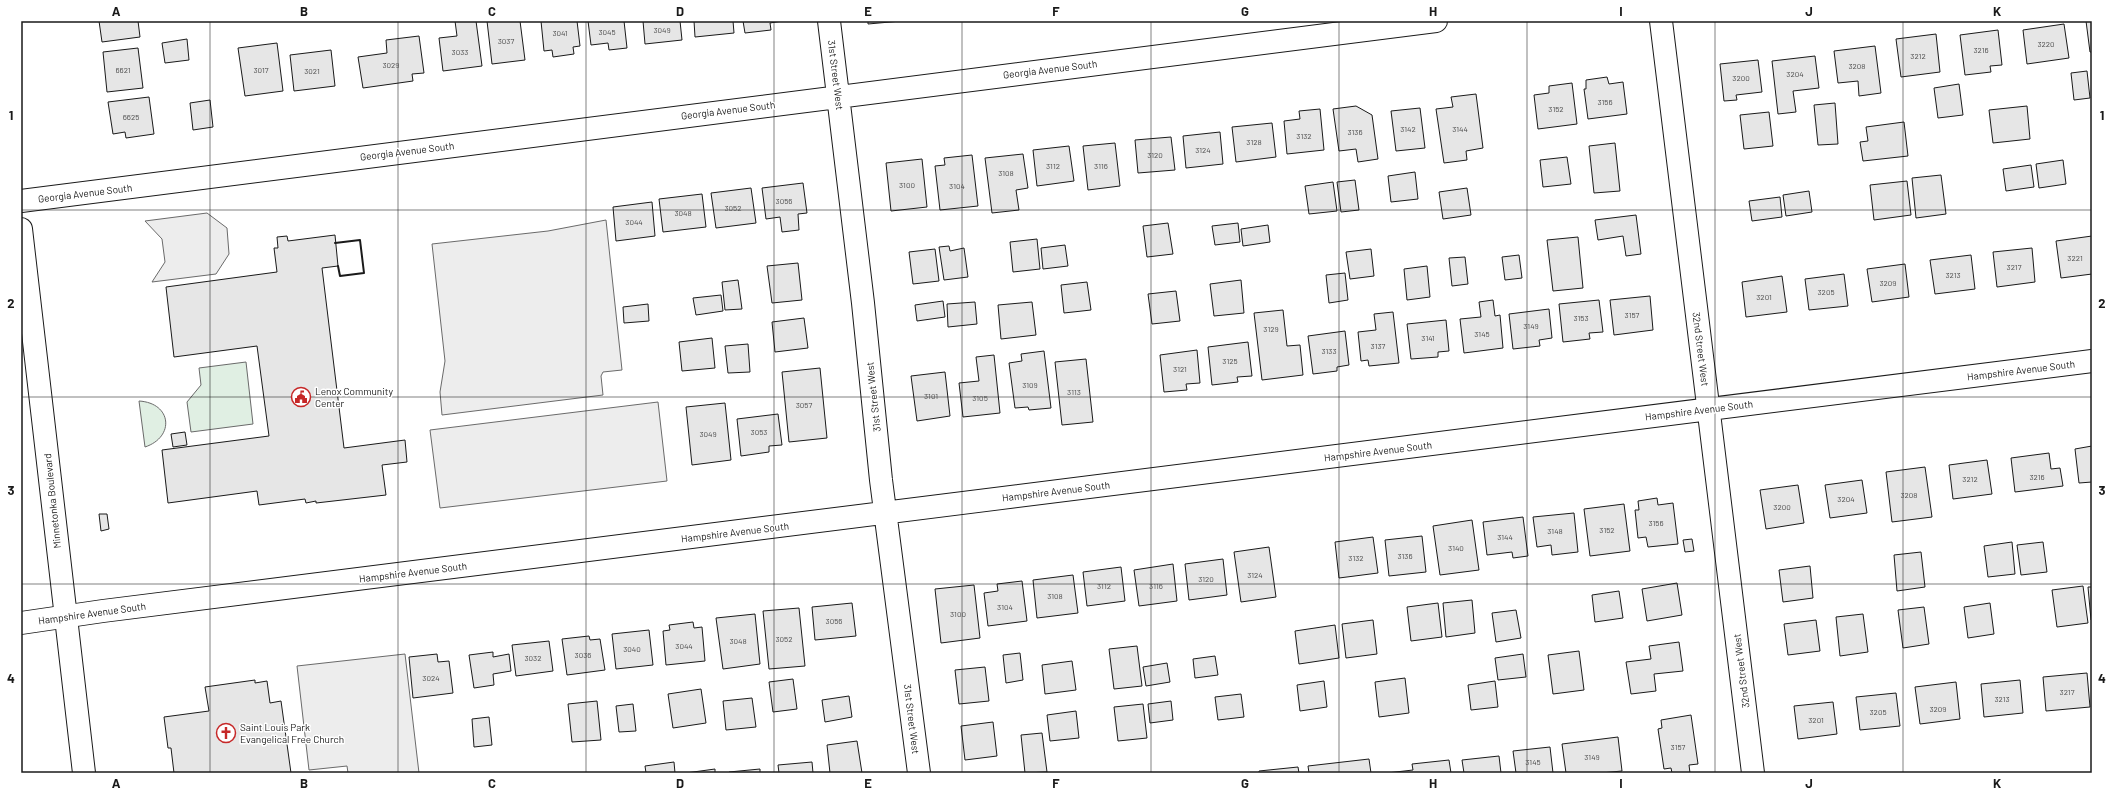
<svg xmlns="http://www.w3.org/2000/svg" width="2113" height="794" viewBox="0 0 2113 794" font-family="Barlow,sans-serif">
<rect width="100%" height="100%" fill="#fff"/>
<path fill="#e0efe3" stroke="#6a6a6a" d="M246,362L253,424L191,432L187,402L201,385L199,368Z
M139,401C172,403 175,437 145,447Z"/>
<path fill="#ededed" stroke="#6a6a6a" d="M207,213L227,228L229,254L216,274L152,282L165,262L162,239L145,221Z
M606,220L622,370L603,372L601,376L603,395L442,415L440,392L445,361L432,244L548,231Z
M658,402L667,481L440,508L430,430Z
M405,654L419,773H348L347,766L309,770L297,666Z"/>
<path fill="#e6e6e6" stroke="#1a1a1a" d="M99,21H138L140,37L102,42Z
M455,21H476L482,66L443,71L439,38L457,36Z
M487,21H520L525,60L492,64Z
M541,21H577L580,46L573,47L574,54L553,57L552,50L544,51Z
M588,21H624L627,48L609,50L608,43L591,45Z
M643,21H680L682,40L645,44Z
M694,21H733L734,33L695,37Z
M743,21H782L770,23L771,30L745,33Z
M868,21H901L868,24Z
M2086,21H2092V52H2090Z
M2064,24L2069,58L2027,64L2023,30Z
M1998,30L2002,65L1990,66L1991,72L1965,75L1960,35Z
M1936,34L1940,72L1901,77L1896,39Z
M419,36L424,73L412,74L413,81L363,88L358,57L387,53L386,40Z
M187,39L189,60L165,63L162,43Z
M277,43L283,91L245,96L238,48Z
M1875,46L1881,93L1859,96L1858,81L1838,83L1834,51Z
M138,48L143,88L107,92L103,52Z
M331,50L335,86L294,91L290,55Z
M1815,56L1819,88L1793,91L1796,112L1778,114L1772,61Z
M1758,60L1762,92L1736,95L1737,100L1724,101L1720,64Z
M2087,71L2090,98L2074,100L2071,73Z
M1607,77L1609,84L1623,82L1627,114L1588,119L1584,89H1586V80Z
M1572,83L1577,124L1538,129L1534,95L1549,93V86Z
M1959,84L1963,115L1938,118L1934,88Z
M1476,94L1483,148L1466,151L1467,160L1444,163L1436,109L1453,107L1451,97Z
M149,97L154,134L126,138L125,132L113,134L108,102Z
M210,100L213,127L193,130L190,103Z
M1835,103L1838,144L1818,145L1814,105Z
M1356,106L1372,115L1378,159L1358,162L1356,149L1339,151L1333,109Z
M2027,106L2030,139L1993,143L1989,110Z
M1420,108L1425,148L1396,151L1391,111Z
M1320,109L1324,150L1287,154L1284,121L1300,119L1299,111Z
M1769,112L1773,146L1744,149L1740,115Z
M1904,122L1908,156L1863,161L1860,142L1868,141L1866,127Z
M1272,123L1276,157L1236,162L1232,127Z
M1220,132L1223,164L1186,168L1183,136Z
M1171,137L1175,170L1138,173L1135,140Z
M1115,143L1120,186L1088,190L1083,146Z
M1615,143L1620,191L1594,193L1589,146Z
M1069,146L1074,181L1037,186L1033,150Z
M1023,154L1028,188L1016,190L1019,210L992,213L985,158Z
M972,155L978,206L940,210L935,166L945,165L944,158Z
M1567,157L1571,184L1543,187L1540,160Z
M922,159L927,207L891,211L886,163Z
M2063,160L2066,184L2039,188L2036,164Z
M2031,165L2034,187L2006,191L2003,169Z
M1415,172L1418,199L1391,202L1388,176Z
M1941,175L1946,214L1916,218L1912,178Z
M1355,180L1359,210L1341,212L1337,182Z
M1907,181L1911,215L1874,220L1870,185Z
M1333,182L1337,211L1309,214L1305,186Z
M803,183L807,213L798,214L799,230L782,232L780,217L766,219L762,188Z
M751,188L756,223L716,228L711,193Z
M1467,188L1471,215L1443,219L1439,192Z
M1809,191L1812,212L1786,216L1783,195Z
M702,194L706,227L663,232L659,199Z
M1780,197L1782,217L1752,221L1749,201Z
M652,202L655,236L616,241L613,207Z
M1636,215L1641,254L1626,256L1623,236L1598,240L1595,220Z
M1168,223L1173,254L1147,257L1143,226Z
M1238,223L1240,242L1215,245L1212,226Z
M1268,225L1270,242L1243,246L1241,229Z
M335,235L338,266L322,268L344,448L405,440L407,462L382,465L386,495L316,503V501L306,503L305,499L259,505L257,491L168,503L162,450L269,436L257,346L174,357L166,287L277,272L274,248H278L277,237L287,236L288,241Z
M2092,236V274L2061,278L2056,241Z
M1578,237L1583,288L1553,291L1547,240Z
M1037,239L1040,269L1013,272L1010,242Z
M1065,245L1068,266L1043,269L1041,248Z
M949,246L950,251L964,248L968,277L944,280L939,247Z
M2032,248L2035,282L1997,287L1993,252Z
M935,249L939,281L913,284L909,252Z
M1371,249L1374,276L1350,279L1346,252Z
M1519,255L1522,278L1505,280L1502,257Z
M1971,255L1975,289L1935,294L1930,260Z
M1465,257L1468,284L1452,286L1449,258Z
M798,263L802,300L772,303L767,266Z
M1905,264L1909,297L1872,302L1867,269Z
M1427,266L1430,297L1407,300L1404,269Z
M1345,273L1348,300L1329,303L1326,275Z
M1844,274L1848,306L1809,310L1805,279Z
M1782,276L1787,312L1746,317L1742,282Z
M738,280L742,309L725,310L722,282Z
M1241,280L1244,313L1214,316L1210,284Z
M1087,282L1091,310L1064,313L1061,285Z
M1176,291L1180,321L1152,324L1148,294Z
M721,295L723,311L696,315L693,298Z
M1650,296L1653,330L1614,335L1610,300Z
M1493,300L1495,316L1500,315L1503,348L1464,353L1460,319L1481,317L1479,302Z
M1599,300L1603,332L1589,333L1590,339L1563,342L1559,304Z
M943,301L945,317L917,321L915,305Z
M975,302L977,324L948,327L947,304Z
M1032,302L1036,335L1001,339L998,305Z
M648,304L649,321L624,323L623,307Z
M1549,309L1552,338L1539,340L1540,346L1513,349L1509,314Z
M1283,310L1287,346L1300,345L1303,375L1262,380L1254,313Z
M1393,312L1399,363L1369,366L1368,360L1361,361L1358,332L1376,330L1374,314Z
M804,318L808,348L775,352L772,322Z
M1446,320L1449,351L1438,352V357L1411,359L1407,324Z
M1345,331L1349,365L1337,367V371L1313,374L1308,336Z
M712,338L715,368L682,371L679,342Z
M1248,342L1252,376L1237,377L1238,382L1212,385L1208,347Z
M748,344L750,372L728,373L725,346Z
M1197,350L1200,383L1186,384L1187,390L1164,392L1160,355Z
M1044,351L1051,408L1029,410L1028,407L1015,408L1009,363L1022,361L1021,354Z
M994,355L1000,413L963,417L959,383L979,381L976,357Z
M1086,359L1093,422L1062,425L1055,362Z
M820,368L827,438L789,442L782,372Z
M945,372L950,416L917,421L911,376Z
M725,403L731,460L692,465L686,407Z
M778,414L782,445L769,446V452L741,456L737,419Z
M185,432L187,445L173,447L171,434Z
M2092,446V482L2079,483L2075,449Z
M2049,453L2051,469L2060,468L2063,486L2015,492L2011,458Z
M1987,460L1992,494L1953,499L1949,465Z
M1925,467L1932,517L1892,522L1886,472Z
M1862,480L1867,513L1830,518L1825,485Z
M1798,485L1804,523L1766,529L1760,490Z
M1657,498L1658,505L1673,503L1678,544L1648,547L1646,537L1638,538L1635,510H1639L1638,501Z
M1624,504L1630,551L1590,556L1584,509Z
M1574,513L1578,552L1552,555L1551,545L1537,547L1533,517Z
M99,514H107L109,529L101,531Z
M1523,517L1528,556L1513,558L1512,552L1487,555L1483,522Z
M1472,520L1479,570L1440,575L1433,526Z
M1422,536L1426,572L1389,576L1385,540Z
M1373,537L1378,573L1339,578L1335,542Z
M1692,539L1694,551L1685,552L1683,540Z
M2012,542L2015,574L1988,577L1984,546Z
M2043,542L2047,572L2021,575L2017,545Z
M1269,547L1276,597L1241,602L1234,552Z
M1921,552L1925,587L1897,591L1894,555Z
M1223,559L1227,595L1189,600L1185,564Z
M1173,564L1177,601L1139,606L1134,570Z
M1810,566L1813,598L1783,602L1779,570Z
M1121,567L1125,601L1087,606L1083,572Z
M1073,575L1078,613L1037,618L1033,580Z
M1022,581L1027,621L988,626L984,593L998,591L997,584Z
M1677,583L1682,615L1647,621L1642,589Z
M974,585L980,638L941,643L935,589Z
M2083,586L2088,623L2057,627L2052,590Z
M2088,587H2092V620H2091Z
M1619,591L1623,618L1595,622L1592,595Z
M1472,600L1475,633L1446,637L1443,603Z
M852,603L856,636L815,640L812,607Z
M1438,603L1442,637L1411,641L1407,607Z
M1990,603L1994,634L1968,638L1964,607Z
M1924,607L1929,644L1903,648L1898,610Z
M799,608L805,666L769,669L763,611Z
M1516,610L1521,638L1496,642L1492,613Z
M755,614L760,664L723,669L716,618Z
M1863,614L1868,652L1840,656L1836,617Z
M1373,620L1377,654L1346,658L1342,624Z
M1816,620L1820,651L1788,655L1784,624Z
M693,622L694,628L702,627L705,661L666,665L663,631L670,630L669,625Z
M1335,625L1339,658L1299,664L1295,631Z
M649,630L653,665L616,669L612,634Z
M589,636L590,640L600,639L605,670L567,675L562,639Z
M549,641L553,671L516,676L512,645Z
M1679,642L1683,671L1654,674L1656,691L1631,694L1626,662L1651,659L1649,646Z
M1137,646L1142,686L1114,689L1109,649Z
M1579,651L1584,690L1553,694L1548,655Z
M493,652V657L509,654L511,671L493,674L494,685L474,688L469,655Z
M1020,653L1023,680L1006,683L1003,655Z
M437,654L438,662L449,661L453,693L413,698L409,657Z
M1523,654L1526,677L1498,680L1495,658Z
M1215,656L1218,675L1195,678L1193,659Z
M1072,661L1076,690L1045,694L1042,665Z
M1167,663L1170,682L1146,686L1143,667Z
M985,667L989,701L959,704L955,670Z
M2087,673L2090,707L2046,711L2043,677Z
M1405,678L1409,713L1379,717L1375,682Z
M793,679L797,709L773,712L769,682Z
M255,680V683L267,681L270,703L281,701L291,773H174L171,748H168L164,717L209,711L205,687Z
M2020,680L2023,713L1984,717L1981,684Z
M1324,681L1327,707L1300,711L1297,685Z
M1495,681L1498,707L1471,710L1468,685Z
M1956,682L1960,719L1920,724L1915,687Z
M701,689L706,723L673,728L668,694Z
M1896,693L1900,726L1860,730L1856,697Z
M1241,694L1244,717L1218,720L1215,697Z
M849,696L852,717L825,722L822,700Z
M752,698L756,727L726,730L723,701Z
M597,701L601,740L572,742L568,704Z
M1171,701L1173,720L1150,723L1148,704Z
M1833,702L1837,734L1798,739L1794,706Z
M633,704L636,731L619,732L616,706Z
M1143,704L1147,738L1118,741L1114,707Z
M1076,711L1079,738L1050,741L1047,715Z
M1691,715L1698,764L1689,765L1690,773H1672L1671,768L1664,769L1658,729L1662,728L1661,720Z
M489,717L492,745L474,747L472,719Z
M993,722L997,756L965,760L961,726Z
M1042,733L1047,772L1025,773L1021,735Z
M1618,737L1622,771L1601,773H1566L1562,744Z
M857,741L862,773H830L827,745Z
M1550,747L1553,773H1516L1513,751Z
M1499,756L1501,773H1464L1462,760Z
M1369,759L1371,773H1309L1308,766Z
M1449,760L1451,773H1387L1413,770L1412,764Z
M674,762L675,773H646L645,766Z
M812,762L813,773H779L778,765Z
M1298,767L1299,773H1259V771Z
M715,769V773H686Z
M760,769V773H729V772Z"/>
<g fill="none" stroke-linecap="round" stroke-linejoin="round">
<defs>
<path id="minor" d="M829,21L863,303L881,480L919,773
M1661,21L1753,773
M21,201L1436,21
M21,623L103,611L2092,361"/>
<path id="major" d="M21,229L84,773"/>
</defs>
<use href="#minor" stroke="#1a1a1a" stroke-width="24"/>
<use href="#major" stroke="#1a1a1a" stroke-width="24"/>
<use href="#minor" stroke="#fff" stroke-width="22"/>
<use href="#major" stroke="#fff" stroke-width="22"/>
<path stroke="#1a1a1a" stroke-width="2" d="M335,243L360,240L364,273L340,276L338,266"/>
</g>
<path fill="none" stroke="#1a1a1a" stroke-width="1" stroke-opacity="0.55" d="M210,21V773M398,21V773M586,21V773M774,21V773M962,21V773M1151,21V773M1339,21V773M1527,21V773M1715,21V773M1903,21V773M21,210H2092M21,397H2092M21,584H2092"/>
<defs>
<symbol id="civic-ring" viewBox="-11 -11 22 22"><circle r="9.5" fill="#fff" stroke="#c62828" stroke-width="1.5"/><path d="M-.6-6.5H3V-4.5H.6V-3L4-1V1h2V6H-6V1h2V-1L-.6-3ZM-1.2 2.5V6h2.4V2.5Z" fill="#c62828"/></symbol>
<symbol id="church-ring" viewBox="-11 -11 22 22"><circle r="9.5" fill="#fff" stroke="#c62828" stroke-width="1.5"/><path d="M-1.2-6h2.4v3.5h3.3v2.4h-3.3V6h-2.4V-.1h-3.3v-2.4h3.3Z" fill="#c62828"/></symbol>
</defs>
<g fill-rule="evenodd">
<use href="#civic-ring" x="290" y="386" width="22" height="22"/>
<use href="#church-ring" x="215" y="722" width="22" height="22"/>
</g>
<g text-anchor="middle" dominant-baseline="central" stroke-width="3" stroke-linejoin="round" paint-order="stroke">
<g font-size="8" fill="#4d4d4d">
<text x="662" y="30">3049</text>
<text x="607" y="32">3045</text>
<text x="560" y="33">3041</text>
<text x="506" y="41">3037</text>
<text x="2046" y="44">3220</text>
<text x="1981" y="50">3216</text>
<text x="460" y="52">3033</text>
<text x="1918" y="56">3212</text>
<text x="391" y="65">3029</text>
<text x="1857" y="66">3208</text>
<text x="123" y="70">6621</text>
<text x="261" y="70">3017</text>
<text x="312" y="71">3021</text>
<text x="1795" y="74">3204</text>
<text x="1741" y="78">3200</text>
<text x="1605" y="102">3156</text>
<text x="1556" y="109">3152</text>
<text x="131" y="117">6625</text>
<text x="1408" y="129">3142</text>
<text x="1460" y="129">3144</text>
<text x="1355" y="132">3136</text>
<text x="1304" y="136">3132</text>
<text x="1254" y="142">3128</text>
<text x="1203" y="150">3124</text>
<text x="1155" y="155">3120</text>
<text x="1053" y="166">3112</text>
<text x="1101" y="166">3116</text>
<text x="1006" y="173">3108</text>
<text x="907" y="185">3100</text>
<text x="957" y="186">3104</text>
<text x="784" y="201">3056</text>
<text x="733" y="208">3052</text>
<text x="683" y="213">3048</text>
<text x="634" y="222">3044</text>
<text x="2075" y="258">3221</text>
<text x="2014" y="267">3217</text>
<text x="1953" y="275">3213</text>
<text x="1888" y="283">3209</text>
<text x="1826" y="292">3205</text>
<text x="1764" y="297">3201</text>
<text x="1632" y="315">3157</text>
<text x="1581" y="318">3153</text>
<text x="1531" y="326">3149</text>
<text x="1271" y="329">3129</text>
<text x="1482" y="334">3145</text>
<text x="1428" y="338">3141</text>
<text x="1378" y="346">3137</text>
<text x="1329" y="351">3133</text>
<text x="1230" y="361">3125</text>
<text x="1180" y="369">3121</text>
<text x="1030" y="385">3109</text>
<text x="1074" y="392">3113</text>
<text x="931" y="396">3101</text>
<text x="980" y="398">3105</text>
<text x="804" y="405">3057</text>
<text x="759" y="432">3053</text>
<text x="708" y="434">3049</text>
<text x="2037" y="477">3216</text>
<text x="1970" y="479">3212</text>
<text x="1909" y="495">3208</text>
<text x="1846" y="499">3204</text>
<text x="1782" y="507">3200</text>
<text x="1656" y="523">3156</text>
<text x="1607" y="530">3152</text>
<text x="1555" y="531">3148</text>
<text x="1505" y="537">3144</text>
<text x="1456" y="548">3140</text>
<text x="1405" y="556">3136</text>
<text x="1356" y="558">3132</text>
<text x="1255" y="575">3124</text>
<text x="1206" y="579">3120</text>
<text x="1104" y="586">3112</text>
<text x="1156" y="586">3116</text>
<text x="1055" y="596">3108</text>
<text x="1005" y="607">3104</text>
<text x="958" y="614">3100</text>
<text x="834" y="621">3056</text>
<text x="784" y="639">3052</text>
<text x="738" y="641">3048</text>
<text x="684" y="646">3044</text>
<text x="632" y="649">3040</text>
<text x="583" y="655">3036</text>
<text x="533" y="658">3032</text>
<text x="431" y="678">3024</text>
<text x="2067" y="692">3217</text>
<text x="2002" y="699">3213</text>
<text x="1938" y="709">3209</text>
<text x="1878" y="712">3205</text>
<text x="1816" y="720">3201</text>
<text x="1678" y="747">3157</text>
<text x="1592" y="757">3149</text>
<text x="1533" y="762">3145</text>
</g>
<g font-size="10" fill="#1a1a1a" stroke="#fff">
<text transform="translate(1050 69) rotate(-7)">Georgia Avenue South</text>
<text transform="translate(836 75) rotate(83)">31st Street West</text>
<text transform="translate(728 110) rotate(-7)">Georgia Avenue South</text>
<text transform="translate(407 151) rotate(-7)">Georgia Avenue South</text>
<text transform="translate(85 193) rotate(-7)">Georgia Avenue South</text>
<text transform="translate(1701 349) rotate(83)">32nd Street West</text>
<text transform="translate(2021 370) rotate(-7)">Hampshire Avenue South</text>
<text transform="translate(873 397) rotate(-96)">31st Street West</text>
<text transform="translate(1699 410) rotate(-7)">Hampshire Avenue South</text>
<text transform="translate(1378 451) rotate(-7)">Hampshire Avenue South</text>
<text transform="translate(1056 491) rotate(-7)">Hampshire Avenue South</text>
<text transform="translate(52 501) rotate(-96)">Minnetonka Boulevard</text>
<text transform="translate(735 532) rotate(-7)">Hampshire Avenue South</text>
<text transform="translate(413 572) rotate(-7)">Hampshire Avenue South</text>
<text transform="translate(92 613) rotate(-8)">Hampshire Avenue South</text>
<text transform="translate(1741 671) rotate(-97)">32nd Street West</text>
<text transform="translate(912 719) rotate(83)">31st Street West</text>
</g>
<g font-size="10" fill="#1a1a1a" stroke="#fff" text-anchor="start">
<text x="315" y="391">Lenox Community<tspan x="315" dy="12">Center</tspan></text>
<text x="240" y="727">Saint Louis Park<tspan x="240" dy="12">Evangelical Free Church</tspan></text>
</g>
</g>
<rect width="2113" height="794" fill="none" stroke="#ffffff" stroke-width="44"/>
<rect x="22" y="22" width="2069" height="750" fill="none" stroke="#1a1a1a" stroke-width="1.5"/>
<g font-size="13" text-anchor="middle" font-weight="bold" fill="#1a1a1a">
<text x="116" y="16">A</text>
<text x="304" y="16">B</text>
<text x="492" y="16">C</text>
<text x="680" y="16">D</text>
<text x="868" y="16">E</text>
<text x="1056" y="16">F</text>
<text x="1245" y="16">G</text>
<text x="1433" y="16">H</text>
<text x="1621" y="16">I</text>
<text x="1809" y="16">J</text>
<text x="1997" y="16">K</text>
<text x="11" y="120">1</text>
<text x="2102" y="120">1</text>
<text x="11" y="308">2</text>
<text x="2102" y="308">2</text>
<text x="11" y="495">3</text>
<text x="2102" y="495">3</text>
<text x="11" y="683">4</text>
<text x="2102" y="683">4</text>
<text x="116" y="788">A</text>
<text x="304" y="788">B</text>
<text x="492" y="788">C</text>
<text x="680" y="788">D</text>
<text x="868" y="788">E</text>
<text x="1056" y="788">F</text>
<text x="1245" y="788">G</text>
<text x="1433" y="788">H</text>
<text x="1621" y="788">I</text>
<text x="1809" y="788">J</text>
<text x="1997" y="788">K</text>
</g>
</svg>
